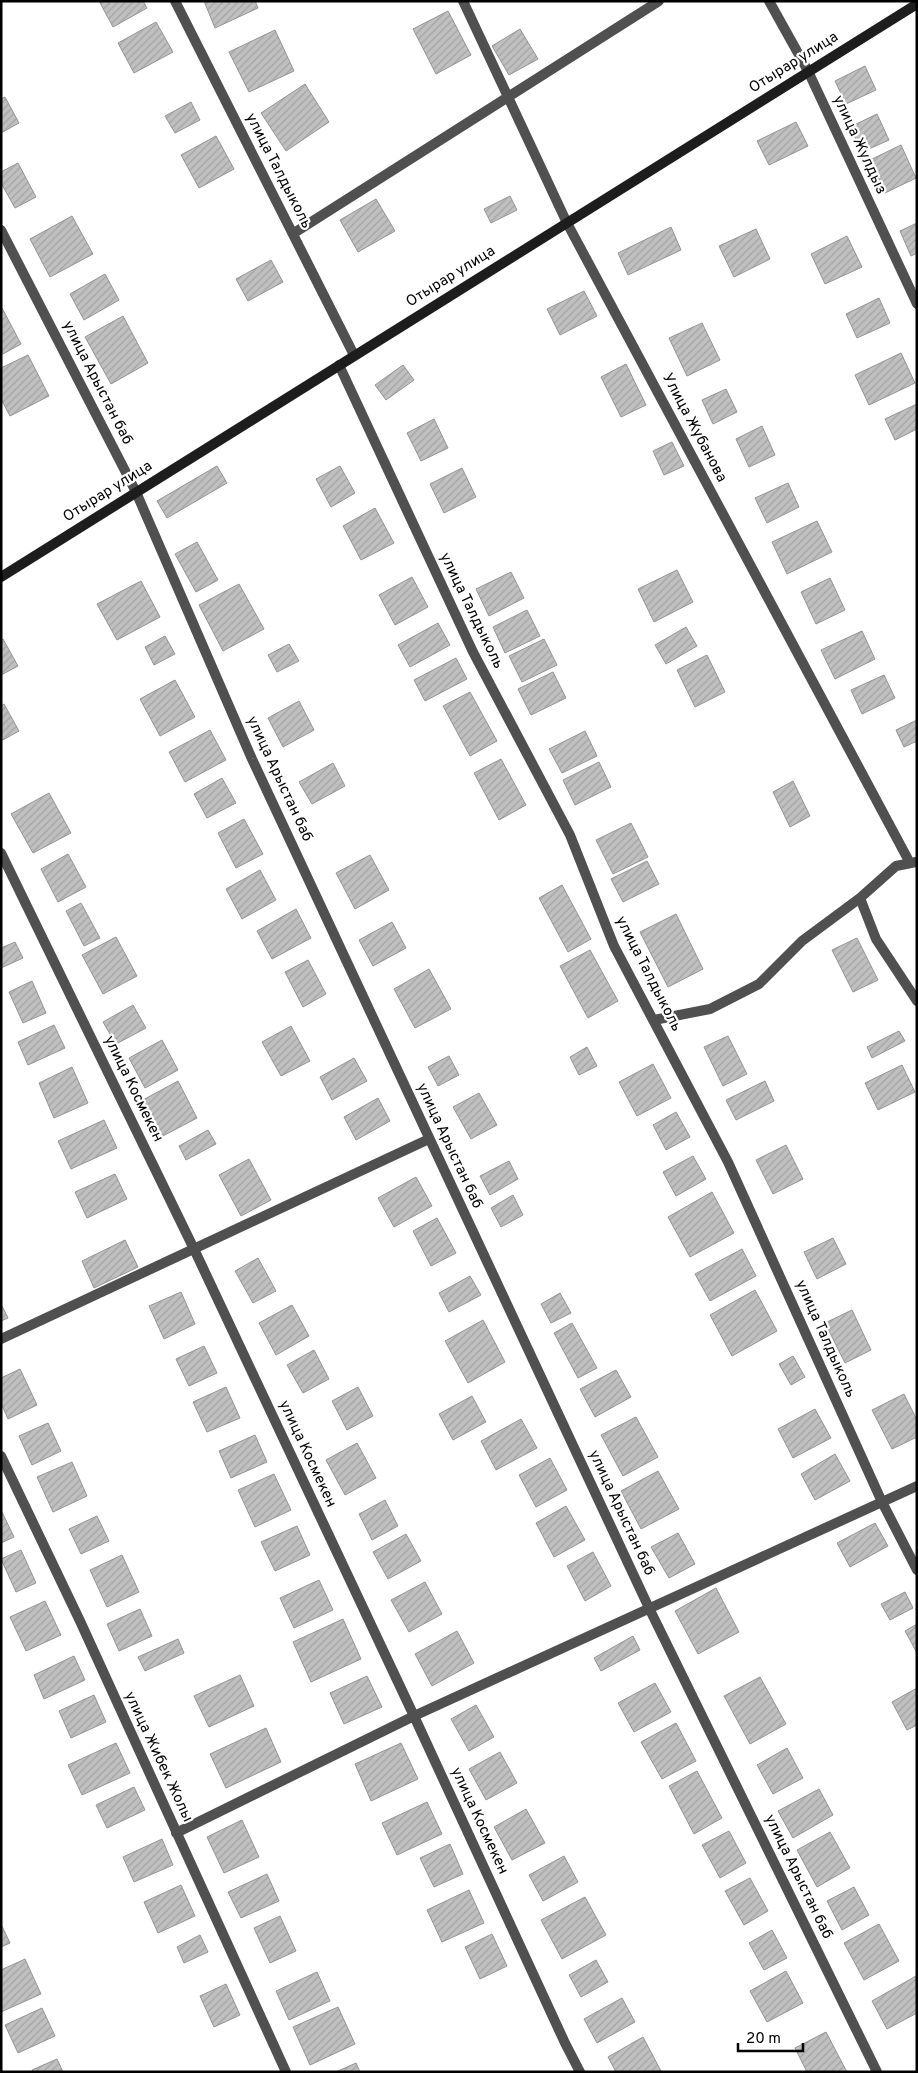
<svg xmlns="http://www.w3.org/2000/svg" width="918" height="2073" viewBox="0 0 918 2073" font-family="Overpass,sans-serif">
<defs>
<pattern id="building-hatch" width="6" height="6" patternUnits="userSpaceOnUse" patternTransform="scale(1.25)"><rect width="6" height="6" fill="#c0c0c0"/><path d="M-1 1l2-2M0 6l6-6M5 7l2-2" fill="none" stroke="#a3a3a3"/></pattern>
</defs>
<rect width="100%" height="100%" fill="#fff"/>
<path fill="url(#building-hatch)" stroke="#949494" d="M99,1H143L147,8L113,27Z
M204,1H255L258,8L215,28Z
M448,11L471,55L436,74L413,29Z
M156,22L173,52L134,73L118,43Z
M520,29L538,59L509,75L492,46Z
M275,30L294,71L249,92L229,52Z
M865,66L876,90L846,104L835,81Z
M305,84L329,122L286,151L261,113Z
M5,97L19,123L1,133V99Z
M191,102L200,120L175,133L165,116Z
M877,114L889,140L862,152L850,127Z
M796,122L808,146L769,165L757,141Z
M216,136L234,169L199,188L181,155Z
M901,145L916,178L885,193L870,160Z
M18,163L36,197L15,208L1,183V172Z
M510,196L517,210L491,223L484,209Z
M376,199L395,231L358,252L340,220Z
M72,216L93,254L50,277L30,239Z
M917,223V253L911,256L900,231Z
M671,227L681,250L628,275L618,253Z
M756,229L770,259L734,277L719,246Z
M847,236L862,267L825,284L811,254Z
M271,260L283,282L248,301L236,279Z
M105,274L119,300L84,320L70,294Z
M584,291L597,316L560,335L547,309Z
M879,298L890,323L857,338L846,314Z
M2,308L21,344L1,355V309Z
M123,316L148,363L111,384L85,337Z
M702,323L720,360L687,376L669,338Z
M901,353L915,383L869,405L855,375Z
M28,355L49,396L10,416L1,399V368Z
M626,364L646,405L621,417L601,377Z
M403,365L414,380L386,400L375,385Z
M726,389L737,412L713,424L702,400Z
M917,404V429L895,440L885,419Z
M434,419L448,448L421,461L407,433Z
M762,426L775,455L749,467L736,439Z
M672,442L684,466L664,475L653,451Z
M217,466L227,483L167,518L157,501Z
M340,466L355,493L331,507L316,479Z
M462,468L476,497L444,513L430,484Z
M788,483L799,507L767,523L755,498Z
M375,508L394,543L361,560L343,526Z
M817,521L832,552L787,574L772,542Z
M197,542L218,580L196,592L175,554Z
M677,570L693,602L654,622L638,589Z
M511,572L524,598L489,616L476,589Z
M412,577L428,607L395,625L379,595Z
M830,578L845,610L816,624L801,592Z
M141,581L160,617L117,640L97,604Z
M239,584L264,629L223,651L199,605Z
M527,610L540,636L505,653L493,627Z
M438,623L450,645L410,667L398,645Z
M686,627L697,646L666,664L655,645Z
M862,631L875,659L835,679L821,650Z
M165,636L175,654L154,665L145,647Z
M3,639L18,666L1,675V640Z
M544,639L557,665L522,682L509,656Z
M289,644L299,661L277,672L268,655Z
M707,655L725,692L695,707L677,670Z
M456,658L467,679L425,701L414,680Z
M553,672L566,698L531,715L518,689Z
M884,675L895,698L862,714L851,690Z
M175,680L195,717L160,736L140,699Z
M470,692L497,741L470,756L443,706Z
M299,701L314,730L283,747L268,718Z
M4,704L19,731L1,741V706Z
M917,720V741L904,747L896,730Z
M210,730L226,760L185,782L169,752Z
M585,731L597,756L562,773L549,749Z
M501,759L526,805L499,820L474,773Z
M599,762L611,787L575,805L563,780Z
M333,763L345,786L312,804L299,782Z
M222,778L236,803L207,818L194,794Z
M793,781L810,816L790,827L773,792Z
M49,793L71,833L33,853L11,814Z
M244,819L263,854L236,868L218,833Z
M631,823L648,857L613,874L596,840Z
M68,854L86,887L58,902L41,869Z
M370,855L389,890L355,909L336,873Z
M647,861L659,884L623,902L611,879Z
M260,870L276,900L242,919L226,889Z
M562,885L591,939L568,952L539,898Z
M81,903L100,938L84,946L66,911Z
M296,909L311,938L272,959L257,931Z
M676,914L703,969L668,987L640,932Z
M392,922L406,948L373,966L359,940Z
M116,937L137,976L103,994L82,955Z
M857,938L878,980L853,992L832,950Z
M15,942L23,958L1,968V948Z
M590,950L618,1001L588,1018L560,966Z
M308,960L326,994L303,1007L285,972Z
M429,969L451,1009L415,1028L394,989Z
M32,981L46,1013L23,1023L9,992Z
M133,1005L146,1028L116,1044L103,1022Z
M54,1025L65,1048L28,1065L18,1042Z
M291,1026L310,1061L281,1076L262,1042Z
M899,1031L905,1041L872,1058L867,1047Z
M728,1036L747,1074L723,1086L704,1047Z
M162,1040L178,1070L145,1088L129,1058Z
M587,1047L597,1066L579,1075L570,1057Z
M449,1056L459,1075L438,1086L428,1067Z
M354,1058L367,1081L332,1100L320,1077Z
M653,1064L671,1098L637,1116L619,1082Z
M902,1065L915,1092L878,1110L865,1083Z
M72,1067L88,1103L54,1118L39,1083Z
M178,1081L197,1118L161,1137L141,1101Z
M765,1081L774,1101L736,1120L726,1100Z
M479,1093L497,1125L471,1139L453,1107Z
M378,1098L390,1121L356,1140L344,1117Z
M676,1112L690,1137L666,1150L653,1125Z
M104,1120L117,1148L71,1169L58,1141Z
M208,1130L216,1144L186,1160L179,1146Z
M786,1145L803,1179L773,1194L756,1160Z
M693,1156L706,1179L676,1196L663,1172Z
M249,1159L271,1200L241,1216L219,1175Z
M509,1161L518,1179L490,1195L480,1176Z
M115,1174L127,1199L87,1218L75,1192Z
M416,1177L432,1206L394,1227L378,1198Z
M712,1192L734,1233L690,1257L668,1217Z
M513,1195L523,1215L501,1227L491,1208Z
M437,1218L456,1253L431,1266L413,1231Z
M833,1238L846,1264L817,1279L804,1252Z
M125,1240L138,1267L94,1288L82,1261Z
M742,1249L756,1276L710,1301L695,1274Z
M258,1258L276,1291L253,1303L235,1271Z
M470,1276L481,1295L449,1312L439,1293Z
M755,1290L777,1331L732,1356L710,1315Z
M181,1292L195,1324L164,1339L149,1306Z
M560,1293L571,1313L551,1323L541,1304Z
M1,1304L8,1318L1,1321Z
M292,1305L309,1336L276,1355L259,1323Z
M852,1310L871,1350L845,1363L825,1323Z
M483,1320L505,1362L468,1383L445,1341Z
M572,1323L597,1368L578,1378L554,1333Z
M204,1346L217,1373L189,1386L176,1359Z
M314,1350L329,1379L303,1393L287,1365Z
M793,1356L805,1377L791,1385L779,1364Z
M20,1369L37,1405L8,1419L1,1403V1378Z
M616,1370L631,1397L595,1417L580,1389Z
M226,1387L240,1418L207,1432L193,1402Z
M358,1387L373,1416L347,1430L332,1401Z
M904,1394L917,1420V1437L892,1449L872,1410Z
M472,1396L486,1422L453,1440L439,1414Z
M815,1409L831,1438L793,1458L778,1429Z
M636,1417L658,1457L623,1476L601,1435Z
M521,1419L537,1448L496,1470L481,1441Z
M48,1423L61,1451L32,1465L19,1436Z
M255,1435L267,1462L231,1478L219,1451Z
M357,1443L376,1478L345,1495L326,1460Z
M835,1454L850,1481L815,1500L801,1474Z
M550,1458L567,1490L536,1507L519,1475Z
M72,1462L87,1496L53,1512L37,1477Z
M658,1471L679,1509L641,1529L621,1491Z
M274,1474L291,1510L255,1527L238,1490Z
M385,1500L398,1526L372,1540L359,1514Z
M566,1506L585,1540L554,1557L536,1523Z
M1,1510L14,1537L1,1543Z
M97,1516L109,1541L81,1554L69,1529Z
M875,1523L888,1546L850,1567L837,1543Z
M297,1526L310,1555L275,1571L261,1542Z
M678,1533L695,1564L669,1578L651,1547Z
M406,1534L421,1561L388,1579L373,1552Z
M21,1550L36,1583L16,1592L1,1559Z
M593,1552L611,1586L585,1601L567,1566Z
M122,1555L139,1592L107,1607L90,1570Z
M319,1580L333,1610L294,1628L280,1598Z
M425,1582L442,1614L409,1632L391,1600Z
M716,1588L739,1632L698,1654L675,1611Z
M905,1592L913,1608L890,1620L881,1604Z
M45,1601L61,1635L26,1651L10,1617Z
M140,1609L152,1636L119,1651L107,1624Z
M343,1619L361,1659L311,1682L293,1642Z
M917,1624V1653L905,1631Z
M457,1631L474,1663L432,1686L415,1654Z
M633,1636L640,1650L601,1671L594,1658Z
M178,1639L184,1653L145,1671L138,1657Z
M74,1656L85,1680L44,1699L34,1675Z
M240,1675L254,1706L209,1727L194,1696Z
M367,1676L382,1707L344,1724L330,1693Z
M760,1677L786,1724L750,1744L724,1696Z
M655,1683L671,1712L634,1732L618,1703Z
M917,1688V1725L907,1730L892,1702Z
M94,1695L106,1722L71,1738L59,1711Z
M476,1705L494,1737L469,1751L451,1719Z
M676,1723L696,1761L662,1779L641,1742Z
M266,1728L281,1762L226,1788L210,1754Z
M116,1743L130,1773L82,1795L68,1765Z
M401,1743L418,1779L371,1801L355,1764Z
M787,1748L803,1778L773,1794L757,1765Z
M500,1752L517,1783L486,1800L469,1769Z
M697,1771L722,1818L694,1834L669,1786Z
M134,1787L145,1810L107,1828L96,1805Z
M819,1789L833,1815L793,1838L778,1811Z
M427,1802L442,1834L397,1855L382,1823Z
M526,1809L545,1843L512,1860L494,1827Z
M242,1820L259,1857L224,1873L207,1837Z
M729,1831L746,1863L720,1878L702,1845Z
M830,1832L850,1868L817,1887L797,1850Z
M162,1839L173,1865L134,1882L123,1857Z
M450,1844L463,1874L434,1887L420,1858Z
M564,1856L578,1882L543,1901L529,1875Z
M267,1874L279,1901L241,1918L228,1892Z
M750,1878L768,1911L744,1925L725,1891Z
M181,1885L195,1916L158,1933L144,1902Z
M854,1887L869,1915L842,1930L827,1901Z
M469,1890L484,1923L442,1942L427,1910Z
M585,1897L606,1935L562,1959L541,1920Z
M280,1916L296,1951L270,1963L254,1928Z
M1,1924L10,1943L1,1947Z
M879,1924L899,1961L864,1980L844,1943Z
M772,1930L787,1958L764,1970L749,1943Z
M492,1934L507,1966L480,1979L465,1947Z
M200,1935L208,1952L184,1963L177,1947Z
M25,1959L41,1994L1,2012V1970Z
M596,1960L608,1982L581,1997L569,1975Z
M786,1971L803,2003L767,2022L750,1991Z
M317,1972L330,2001L289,2020L276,1991Z
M916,1976L917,2013L887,2029L872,2001Z
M226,1984L240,2015L214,2027L200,1996Z
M622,1998L635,2022L597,2043L584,2019Z
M338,2007L355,2044L310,2065L293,2027Z
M42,2008L55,2036L18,2053L5,2025Z
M826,2032L847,2072H807L795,2048Z
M643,2037L661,2071L616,2072L608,2057Z
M57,2059L63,2072H33L32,2070Z
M356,2063L360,2072H336Z"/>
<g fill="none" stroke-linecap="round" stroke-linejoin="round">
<path stroke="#505050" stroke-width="10" d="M175,1L354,355
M463,1L567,223L910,863
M769,1L808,71L917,304
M1,230L136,492L252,759L649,1608L877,2072
M294,233L659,1
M339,365L473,652L570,835L614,946L728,1162L882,1502L917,1570
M1,853L194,1249L414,1716L565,2043L580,2072
M860,898L876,939L917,1001
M654,1020L710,1009L759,984L802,941L860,898L896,866L916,862
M1,1339L429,1139
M1,1456L80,1621L286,2072
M176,1833L414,1716L917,1486"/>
<path stroke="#1d1d1d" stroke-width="10" d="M1,577L917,4"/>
</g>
<g text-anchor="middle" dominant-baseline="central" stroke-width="4.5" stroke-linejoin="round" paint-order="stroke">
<g font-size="15" fill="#000" stroke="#fff">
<text transform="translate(794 63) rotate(-32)">Отырар улица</text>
<text transform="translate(859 145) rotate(65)">улица Жулдыз</text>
<text transform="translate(278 171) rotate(63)">улица Талдыколь</text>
<text transform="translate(451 277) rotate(-32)">Отырар улица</text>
<text transform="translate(97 383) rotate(63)">улица Арыстан баб</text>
<text transform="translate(694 428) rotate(62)">Улица Жубанова</text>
<text transform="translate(108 492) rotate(-32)">Отырар улица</text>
<text transform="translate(471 611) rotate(64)">улица Талдыколь</text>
<text transform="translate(279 779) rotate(65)">улица Арыстан баб</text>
<text transform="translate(648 974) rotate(63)">улица Талдыколь</text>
<text transform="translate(133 1089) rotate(64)">улица Космекен</text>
<text transform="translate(449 1146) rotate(65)">улица Арыстан баб</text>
<text transform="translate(825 1339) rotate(66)">улица Талдыколь</text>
<text transform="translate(307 1454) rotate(65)">улица Космекен</text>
<text transform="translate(621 1513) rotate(65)">улица Арыстан баб</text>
<text transform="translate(158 1757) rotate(65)">улица Жибек Жолы</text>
<text transform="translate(479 1821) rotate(65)">улица Космекен</text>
<text transform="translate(798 1877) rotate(64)">улица Арыстан баб</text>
</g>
</g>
<rect width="918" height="2073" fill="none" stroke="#000000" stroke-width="5"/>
<path d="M738 2043v8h65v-8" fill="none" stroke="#000000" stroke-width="2.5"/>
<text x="746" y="2043" font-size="15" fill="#000000" stroke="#ffffff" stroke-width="4" paint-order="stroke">20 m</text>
</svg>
